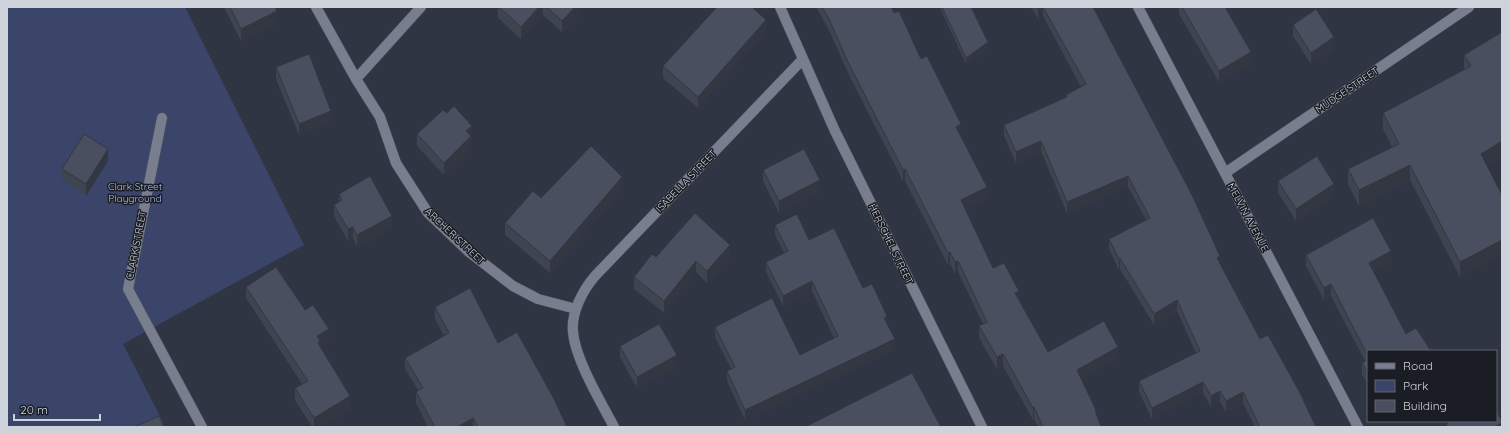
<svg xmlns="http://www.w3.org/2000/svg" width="1509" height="434" viewBox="0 0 1509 434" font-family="Quicksand,sans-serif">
<rect width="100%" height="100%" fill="#303543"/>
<path fill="#3a4569" d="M7,7H185L304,245L123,344L163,422L152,427H7Z"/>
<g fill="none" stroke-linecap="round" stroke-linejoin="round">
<defs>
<path id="street" d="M316,7L356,79L380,117L396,163L428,213L469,252L513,286L538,299L576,309
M780,7L835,131L982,427
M1138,7L1358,427
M356,79L421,7
M162,118L128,289L202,427
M1225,173L1469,7
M614,427C601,402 575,359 573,332C571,312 583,290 595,276L803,59"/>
</defs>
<use href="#street" stroke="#4f535f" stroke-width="11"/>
<use href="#street" stroke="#797e8f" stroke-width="10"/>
</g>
<path fill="#3f4451" d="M224,7H275L277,23L241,41Z
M498,7H581V13L562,32L543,15L521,39L498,18Z
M816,7H891L921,59L961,136L987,198L965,209L993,268L1019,300L1048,352L1118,358L1081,379L1101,427H1038L1034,419L1033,420L1003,366L997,369L979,338V326L983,324L958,272L955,274L950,263L948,265L905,181H903L848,73L829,30Z
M941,7H971L988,48L966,64L941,10Z
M1031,7H1093L1220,264L1260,339L1316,427H1255L1243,403L1226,412L1220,402L1211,407L1203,393L1152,419L1139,392V381L1196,353L1177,311L1154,325L1120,269L1119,270L1109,249V239L1146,220L1128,187L1067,213L1041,151L1016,163L1004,136V125L1066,97V95L1081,87L1043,16L1038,19Z
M1179,7H1225L1251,64L1219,82L1179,14Z
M1293,25L1334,49L1311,64L1293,36Z
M766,31L698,108L663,78V66Z
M1502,32V156L1487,166L1502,195V255L1460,277L1410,180L1359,206L1348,184V169L1392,147L1383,129V113L1464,70V55Z
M276,67L331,122L299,135L276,79Z
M417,134L472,137L471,138V148L444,175L417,146Z
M108,161L86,196L62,180V169Z
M763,170L820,191L779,213L763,181Z
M1278,181L1334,196L1296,221L1278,193Z
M622,189L550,273L505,235V223L541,198Z
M339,194L392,227L357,247L353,238L348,241L334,216V205L339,202Z
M775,225L809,240L863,288L887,323L895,349L745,420L727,381V371L731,369L715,337V327L800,355L834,338L812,291L783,306L766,272V262L784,253L775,235Z
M1306,255L1391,263L1374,272L1406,334L1431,351H1368V384L1362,375V363L1365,361L1331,296L1324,300L1306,266Z
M656,257H730L707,283L696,272L664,313L634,289V277Z
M246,287L305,310L329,340L320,346V347L350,408L319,427H312L295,400V388L302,384L246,298Z
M435,307L498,343L567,427H428L416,403V392L418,390L405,369V358L444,336L435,319Z
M620,346L677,366L637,388L620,357Z"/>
<path fill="#333742" d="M539,7H543V15L521,39V27Z
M575,7H581V13L562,32V21Z
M1040,7H1043V16L1038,19V8Z
M277,11V23L241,41V29Z
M766,20V31L698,108V97Z
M1334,37V49L1311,64V53Z
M988,42V48L966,64V58Z
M1251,52V64L1219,82V71Z
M331,111V122L299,135V124Z
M961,124V136L956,127Z
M472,126V137L471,138V148L444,175V163L466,131Z
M1041,141V151L1016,163V152Z
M1502,141V156L1481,170V154Z
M108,149V161L86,196V184Z
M1410,165V180L1359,206V190Z
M905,169V181H903V170Z
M1128,176V187L1067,213V202Z
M622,177V189L550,273V261Z
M820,180V191L779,213V201Z
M1334,184V196L1296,221V209Z
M987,187V198L961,211V200Z
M392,216V227L357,247V235Z
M353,227V238L348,241V229Z
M1502,240V255L1460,277V262Z
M730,245V257L707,283V271Z
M1391,251V263L1369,275V263Z
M950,252V263L948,265V253Z
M1220,256V267L1217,258Z
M1120,258V269L1119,270V259Z
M696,261V272L664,313V301Z
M958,261V272L955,274V262Z
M812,281V291L783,306V296Z
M1331,284V296L1324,300V288Z
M1019,291V302L1015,293Z
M1177,300V311L1154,325V314Z
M887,316V326L884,318Z
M329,329V340L320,346V352L318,354L317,336Z
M895,339V349L745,420V410Z
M1118,347V358L1077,381V370Z
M1003,354V366L997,369V357Z
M677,355V366L637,388V377Z
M1203,382V393L1152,419V408Z
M1220,391V402L1211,407V396Z
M1243,392V403L1226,412V401Z
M350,396V408L319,427H314V418Z
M1034,407V419L1033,420V408Z
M473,418V427H457Z
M1502,423V427H1495Z"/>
<path fill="#494f5e" stroke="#333742" d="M230,7H275L277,11L241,29Z
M499,7H539L521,27Z
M547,7H575L562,21Z
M717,7H752L766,20L698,97L663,66Z
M822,7H891L894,13L899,11L921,59L927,56L961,124L956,127L987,187L961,200L993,268L1004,263L1019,291L1015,293L1048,352L1104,321L1118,347L1077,370L1096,410H1095L1101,427H1043L1034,407L1033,408L1003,354L997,357L979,326L987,322L958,261L955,262L950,252L948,253L905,169L903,170L848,62L829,19Z
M942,7H971L988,42L966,58Z
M1043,7H1093L1192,195L1220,256L1217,258L1260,339L1268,335L1299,391L1316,427H1260L1243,392L1226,401L1220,391L1211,396L1203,382L1152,408L1139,381L1200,351L1177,300L1154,314L1120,258L1119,259L1109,239L1150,218L1128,176L1067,202L1041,141L1016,152L1004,125L1067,97L1066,95L1086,84Z
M1182,7H1225L1251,52L1219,71Z
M1316,9L1334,37L1311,53L1293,25Z
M1502,32V141L1481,154L1502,195V240L1460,262L1410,165L1359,190L1348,169L1399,144L1383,113L1471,66L1464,55Z
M309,54L331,111L299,124L276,67Z
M454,106L472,126L466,131L471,136L444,163L417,134L443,110L447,113Z
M84,134L108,149L86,184L62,169Z
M591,146L622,177L550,261L505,223L533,191L541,198Z
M804,149L820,180L779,201L763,170Z
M1317,156L1334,184L1296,209L1278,181Z
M370,176L392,216L357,235L353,227L348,229L334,205L342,200L339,194Z
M695,213L730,245L707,271L696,261L664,301L634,277L652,254L656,257Z
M797,214L809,240L834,228L863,288L872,284L887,316L884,318L895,339L745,410L727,371L735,367L715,327L772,298L800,355L838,336L812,281L783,296L766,262L788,251L775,225Z
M1373,218L1391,251L1369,263L1406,334L1416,328L1431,351H1368V356L1331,284L1324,288L1306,255Z
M276,267L305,310L313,305L329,329L317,336L320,341L318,343L350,396L314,418L295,388L308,381L246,287Z
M470,288L498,343L517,332L554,399L567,427H478L473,418L457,427H435L416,392L423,388L405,358L449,333L435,307Z
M659,324L677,355L637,377L620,346Z
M1368,359V372L1362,363Z
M912,373L941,427H805Z
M1496,411L1502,421V423L1495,427H1448L1446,424L1451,421H1496Z
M159,416L164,427H134Z"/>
<g text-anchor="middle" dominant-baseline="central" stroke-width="3" stroke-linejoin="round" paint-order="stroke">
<g font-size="10" fill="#ced2db" stroke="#1a1d23">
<text transform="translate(1347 90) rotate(-34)">MUDGE STREET</text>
<text transform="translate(686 181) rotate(-46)">ISABELLA STREET</text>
<text transform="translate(1248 217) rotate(62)">MELVIN AVENUE</text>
<text transform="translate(455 236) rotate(43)">ARCHER STREET</text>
<text transform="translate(891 244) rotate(64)">HERSCHEL STREET</text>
<text transform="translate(136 245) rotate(-79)">CLARK STREET</text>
</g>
<g font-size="10" fill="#aabef9" stroke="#1a1d23">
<text x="135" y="186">Clark Street<tspan x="135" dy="12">Playground</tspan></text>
</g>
</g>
<rect width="1509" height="434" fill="none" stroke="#ced2db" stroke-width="16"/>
<rect x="1367" y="350" width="130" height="72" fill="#1a1d23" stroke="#62656d"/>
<rect x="1375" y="363" width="20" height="6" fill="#797e8f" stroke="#62656d"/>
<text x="1403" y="370" font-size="12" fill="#ced2db">Road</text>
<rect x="1375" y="380" width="20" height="12" fill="#3a4569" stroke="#62656d"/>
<text x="1403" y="390" font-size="12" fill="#ced2db">Park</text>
<rect x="1375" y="400" width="20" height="12" fill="#494f5e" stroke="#62656d"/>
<text x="1403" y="410" font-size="12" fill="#ced2db">Building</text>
<path d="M14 414v6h86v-6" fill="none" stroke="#ced2db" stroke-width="2"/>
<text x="20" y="414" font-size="12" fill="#ced2db" stroke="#1a1d23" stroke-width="3" paint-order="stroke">20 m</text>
</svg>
